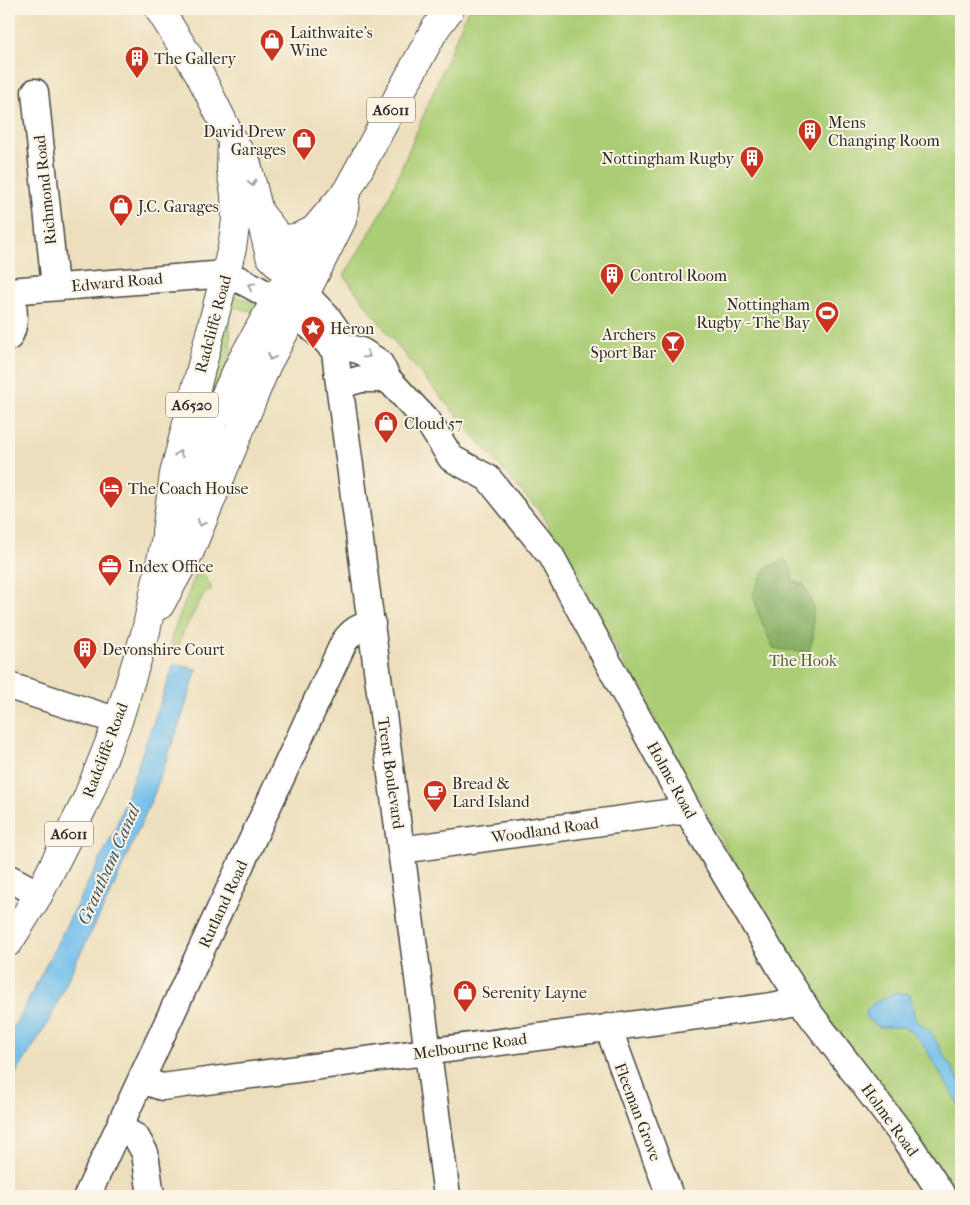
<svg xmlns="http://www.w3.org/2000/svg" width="970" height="1205" viewBox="0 0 970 1205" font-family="'IM FELL French Canon',serif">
<rect width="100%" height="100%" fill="#fcf5e5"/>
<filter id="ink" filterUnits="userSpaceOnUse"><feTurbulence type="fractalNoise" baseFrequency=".02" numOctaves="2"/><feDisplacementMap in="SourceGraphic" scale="10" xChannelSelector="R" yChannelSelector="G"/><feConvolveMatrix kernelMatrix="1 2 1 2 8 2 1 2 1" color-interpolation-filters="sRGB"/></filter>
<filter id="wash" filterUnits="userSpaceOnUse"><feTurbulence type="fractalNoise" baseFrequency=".0096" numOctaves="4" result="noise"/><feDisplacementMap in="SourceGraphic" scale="20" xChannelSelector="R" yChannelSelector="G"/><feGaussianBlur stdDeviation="1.12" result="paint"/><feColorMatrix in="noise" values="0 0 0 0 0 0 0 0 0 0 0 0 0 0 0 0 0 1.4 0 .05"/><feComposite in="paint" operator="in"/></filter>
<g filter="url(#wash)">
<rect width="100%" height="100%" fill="#eddfbd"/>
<path fill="#abcd75" stroke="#6b7c50" d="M468,9H961V1196H953L864,1072L776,939L541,512L527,498L400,349L344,276L386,205Z
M233,296L256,302L254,312L231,306Z
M223,322L230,324L231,361L209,406L202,404Z
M200,563L203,574L212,589L202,597L183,633L178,647L174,653L171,638Z"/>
<path fill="#88b066" stroke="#5a6e48" d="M784,560L791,567L793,581L804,585L813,606V637L809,652L774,649L758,613L753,593L766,568Z"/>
<path fill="#72bfec" stroke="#4e758c" d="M174,664L197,669L181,720L154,794L110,895L75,964L50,1019L19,1069L9,1082V1033L19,1018L114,832Z
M895,992L910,994L915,1019L932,1034L961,1083V1108L922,1043L911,1032L903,1027H879L866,1018C865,1003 885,999 895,992Z"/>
</g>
<g filter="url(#ink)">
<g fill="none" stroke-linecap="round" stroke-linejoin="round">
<defs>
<path id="minor" d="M35,92L55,287
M9,291L226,274C264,289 308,320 335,351
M305,294L328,318L337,331L335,351L337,368L447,1196
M9,337C17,323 13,307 12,291
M335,351L350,348L361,351L379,362L388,379L429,423L451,458L488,478L551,556L694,822L781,969L810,1014L907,1141L943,1196
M340,385L361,379H388
M9,686L118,721
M401,850L688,810
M9,878L39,894
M608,1027L670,1196
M141,1080L162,1087L772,1006L792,1002L799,998
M119,1128L136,1137L145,1153L151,1196
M87,1196L344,642C352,631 358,627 372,624"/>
<path id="major" d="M159,9L199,73L232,140L247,164L270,256L304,292
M259,212L279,237C293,241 302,236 314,230
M166,532L174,474L232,248L236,220L235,194L231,170L232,140"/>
<path id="highway" d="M160,605L190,551L267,364L305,294L342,220L345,202
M9,942L39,894L86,801L118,721L146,631L166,537L190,488L213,421L241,362L314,230L347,191L435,29L450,9"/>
</defs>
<use href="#minor" stroke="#484641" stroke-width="29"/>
<use href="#major" stroke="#484641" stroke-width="30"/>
<use href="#highway" stroke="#484641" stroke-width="30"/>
<use href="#minor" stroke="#fff" stroke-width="26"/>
<use href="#major" stroke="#fff" stroke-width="28"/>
<use href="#highway" stroke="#fff" stroke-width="28"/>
</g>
<defs><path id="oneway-chevron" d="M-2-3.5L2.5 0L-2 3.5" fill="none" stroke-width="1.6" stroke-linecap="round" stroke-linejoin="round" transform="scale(1.25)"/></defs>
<g stroke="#a0a0a0">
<use href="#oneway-chevron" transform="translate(252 183) rotate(77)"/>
<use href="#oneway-chevron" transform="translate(251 286) rotate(-151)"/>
<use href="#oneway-chevron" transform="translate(367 355) rotate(29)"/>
<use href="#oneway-chevron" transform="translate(271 357) rotate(118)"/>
<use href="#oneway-chevron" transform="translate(179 454) rotate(-76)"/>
<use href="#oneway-chevron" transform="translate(201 523) rotate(112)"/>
</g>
</g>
<defs>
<symbol id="shop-pin" viewBox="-11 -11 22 30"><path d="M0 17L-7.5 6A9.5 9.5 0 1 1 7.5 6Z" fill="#c8321e" stroke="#fcf5e5"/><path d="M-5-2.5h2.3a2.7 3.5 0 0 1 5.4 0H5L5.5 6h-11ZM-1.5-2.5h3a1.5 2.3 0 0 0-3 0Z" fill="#fff"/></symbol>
<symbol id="building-pin" viewBox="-11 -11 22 30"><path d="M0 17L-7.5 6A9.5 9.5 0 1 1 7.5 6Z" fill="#c8321e" stroke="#fcf5e5"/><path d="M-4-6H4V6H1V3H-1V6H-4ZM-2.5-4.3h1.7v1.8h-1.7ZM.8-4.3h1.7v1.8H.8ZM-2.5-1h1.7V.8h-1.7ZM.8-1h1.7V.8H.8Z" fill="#fff"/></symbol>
<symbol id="stadium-pin" viewBox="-11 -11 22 30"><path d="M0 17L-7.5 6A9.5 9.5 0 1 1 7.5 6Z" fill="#c8321e" stroke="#fcf5e5"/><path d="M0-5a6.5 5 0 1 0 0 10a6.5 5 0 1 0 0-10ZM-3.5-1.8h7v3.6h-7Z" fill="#fff"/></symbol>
<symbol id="sight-pin" viewBox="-11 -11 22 30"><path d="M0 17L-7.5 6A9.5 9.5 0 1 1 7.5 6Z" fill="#c8321e" stroke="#fcf5e5"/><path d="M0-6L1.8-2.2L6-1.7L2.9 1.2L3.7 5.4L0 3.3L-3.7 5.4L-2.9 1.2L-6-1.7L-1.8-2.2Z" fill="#fff"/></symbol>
<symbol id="bar-pin" viewBox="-11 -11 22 30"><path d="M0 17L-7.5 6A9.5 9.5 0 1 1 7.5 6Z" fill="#c8321e" stroke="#fcf5e5"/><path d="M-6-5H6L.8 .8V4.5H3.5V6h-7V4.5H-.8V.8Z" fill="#fff"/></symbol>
<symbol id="hotel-pin" viewBox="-11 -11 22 30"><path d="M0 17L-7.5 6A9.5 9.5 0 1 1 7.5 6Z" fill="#c8321e" stroke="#fcf5e5"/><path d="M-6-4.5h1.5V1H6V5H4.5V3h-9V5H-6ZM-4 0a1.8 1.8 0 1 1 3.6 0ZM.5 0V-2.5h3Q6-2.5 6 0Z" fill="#fff"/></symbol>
<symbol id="office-pin" viewBox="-11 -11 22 30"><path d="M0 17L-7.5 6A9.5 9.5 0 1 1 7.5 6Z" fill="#c8321e" stroke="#fcf5e5"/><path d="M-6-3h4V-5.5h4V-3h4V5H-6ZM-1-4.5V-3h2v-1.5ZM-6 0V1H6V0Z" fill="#fff"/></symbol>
<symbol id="cafe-pin" viewBox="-11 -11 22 30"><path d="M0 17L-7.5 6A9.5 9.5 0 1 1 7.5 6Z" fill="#c8321e" stroke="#fcf5e5"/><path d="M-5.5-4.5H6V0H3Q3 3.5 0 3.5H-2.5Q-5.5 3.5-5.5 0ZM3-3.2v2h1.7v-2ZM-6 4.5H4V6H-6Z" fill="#fff"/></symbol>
</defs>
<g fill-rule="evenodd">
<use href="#shop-pin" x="258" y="27" width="28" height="38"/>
<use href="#building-pin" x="123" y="44" width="28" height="38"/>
<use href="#building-pin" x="796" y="117" width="28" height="38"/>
<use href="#shop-pin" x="290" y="126" width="28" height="38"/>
<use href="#building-pin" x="738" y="144" width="28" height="38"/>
<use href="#shop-pin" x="107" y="192" width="28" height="38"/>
<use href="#building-pin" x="598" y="261" width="28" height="38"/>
<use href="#stadium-pin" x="813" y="299" width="28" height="38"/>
<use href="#sight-pin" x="299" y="314" width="28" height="38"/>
<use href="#bar-pin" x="659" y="329" width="28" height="38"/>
<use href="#shop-pin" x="372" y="409" width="28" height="38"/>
<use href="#hotel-pin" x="97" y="474" width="28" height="38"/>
<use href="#office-pin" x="96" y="552" width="28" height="38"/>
<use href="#building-pin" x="71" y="635" width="28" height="38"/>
<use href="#cafe-pin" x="421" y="778" width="28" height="38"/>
<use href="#shop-pin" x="451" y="978" width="28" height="38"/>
</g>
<g text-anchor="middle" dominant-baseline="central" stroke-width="4" stroke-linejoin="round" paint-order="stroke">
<g fill="#fcf5e5" stroke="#6a6863" stroke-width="1">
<rect x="367" y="97.5" width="48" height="25" rx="4"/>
<rect x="166" y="392.5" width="52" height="25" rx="4"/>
<rect x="45" y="821.5" width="48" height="25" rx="4"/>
</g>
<g font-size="15" font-weight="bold" fill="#2b2b2b">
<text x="391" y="110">A6011</text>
<text x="192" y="405">A6520</text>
<text x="69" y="834">A6011</text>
</g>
<g font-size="16" fill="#2b2b2b" stroke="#fcf5e5" text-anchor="start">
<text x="290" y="32">Laithwaite's<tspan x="290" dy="18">Wine</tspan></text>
<text x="154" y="58">The Gallery</text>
<text x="828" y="122">Mens<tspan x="828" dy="18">Changing Room</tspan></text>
<text x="286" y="131" text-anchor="end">David Drew<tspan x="286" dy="18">Garages</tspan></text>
<text x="734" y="158" text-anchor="end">Nottingham Rugby</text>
<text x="138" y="206">J.C. Garages</text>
<text x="630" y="275">Control Room</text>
<text x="810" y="304" text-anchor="end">Nottingham<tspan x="810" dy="18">Rugby - The Bay</tspan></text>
<text x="330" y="328">Heron</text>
<text x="656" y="334" text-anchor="end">Archers<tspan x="656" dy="18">Sport Bar</tspan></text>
<text x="404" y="423">Cloud 57</text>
<text x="128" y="488">The Coach House</text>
<text x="128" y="566">Index Office</text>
<text x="102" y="649">Devonshire Court</text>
<text x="452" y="783">Bread &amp;<tspan x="452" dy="18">Lard Island</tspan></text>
<text x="482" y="992">Serenity Layne</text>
</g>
<g font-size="16" fill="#2b2b2b" stroke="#fcf5e5">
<text transform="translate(45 190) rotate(-96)">Richmond Road</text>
<text transform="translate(117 282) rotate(-5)">Edward Road</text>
<text transform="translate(213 324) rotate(-75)">Radcliffe Road</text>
<text transform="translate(105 750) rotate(-69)">Radcliffe Road</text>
<text transform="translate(391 773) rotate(82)">Trent Boulevard</text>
<text transform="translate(672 780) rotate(61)">Holme Road</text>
<text transform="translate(545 830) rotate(-8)">Woodland Road</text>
<text transform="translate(223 904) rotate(-65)">Rutland Road</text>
<text transform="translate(470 1046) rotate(-8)">Melbourne Road</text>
<text transform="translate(638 1112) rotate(69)">Fleeman Grove</text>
<text transform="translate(890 1120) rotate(54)">Holme Road</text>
</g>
<g font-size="16" fill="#515c41" stroke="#fcf5e5">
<text x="803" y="660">The Hook</text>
</g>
<g font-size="18" font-style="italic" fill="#405765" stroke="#fcf5e5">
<text transform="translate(109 865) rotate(-66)">Grantham Canal</text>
</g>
</g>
<rect width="970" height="1205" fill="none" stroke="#fcf5e5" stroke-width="30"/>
</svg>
